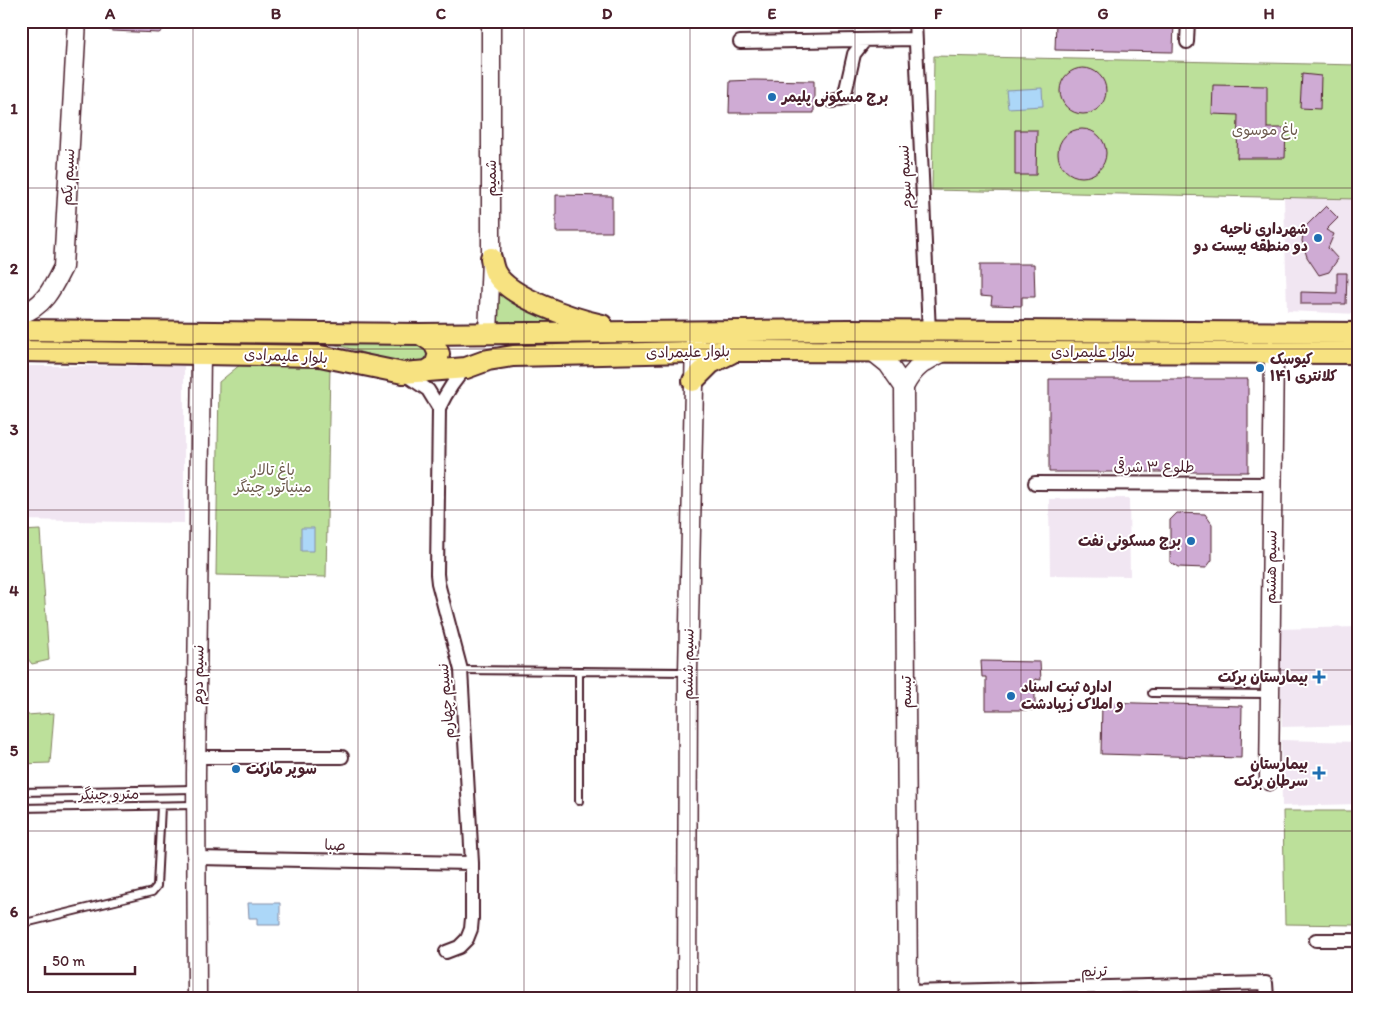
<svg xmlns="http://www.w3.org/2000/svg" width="1379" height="1019" viewBox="0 0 1379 1019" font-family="Itim,'Playpen Sans Arabic',sans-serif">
<rect width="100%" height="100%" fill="#fff"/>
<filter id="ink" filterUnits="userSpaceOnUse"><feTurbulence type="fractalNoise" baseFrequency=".02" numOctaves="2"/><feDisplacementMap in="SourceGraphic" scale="10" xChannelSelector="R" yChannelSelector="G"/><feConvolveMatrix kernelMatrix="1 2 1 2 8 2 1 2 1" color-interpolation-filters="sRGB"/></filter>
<g filter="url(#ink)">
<path fill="#f1e6f2" d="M1284,197L1358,199V314L1287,311Z
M21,366H184V523L21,520Z
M1129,498L1130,576L1050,575L1049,499Z
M1358,627V725L1282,727L1279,629Z
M1281,740L1358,742V804L1282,806Z"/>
<path fill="#bce09a" stroke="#838062" d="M934,56L1358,65V199L932,190Z
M496,288L582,326H497Z
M327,343H424L434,356L414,373C385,361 358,349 327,343Z
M241,364L330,365L326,577L216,575L219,382Z
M40,530L49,660L32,664L28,659L21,655V531Z
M21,683L27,715L54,713L50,763L21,764Z
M1283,811H1358V925L1285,924Z"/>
<path fill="#acd7f8" stroke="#858da6" d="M1042,88L1043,106L1008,108L1006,90Z
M301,528H314V551H301Z
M248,903H280V925H257V918H249Z"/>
<path fill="#cfabd4" stroke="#4a1f2b" d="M88,21H175L159,33L112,31Z
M1056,21H1174L1173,52L1055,50Z
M1060 91a23 23 0 1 1 46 0a23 23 0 1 1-46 0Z
M1302,74L1321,76L1320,109L1300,108Z
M754,80L814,81V113H729L730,81Z
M1213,85L1267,86V128H1286L1285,158H1237L1238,115L1212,114Z
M1058 153a24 24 0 1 1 48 0a24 24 0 1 1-48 0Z
M1015,130H1037L1036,175H1015Z
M556,195L612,196V232H556Z
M1326,206L1338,218L1326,230L1334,234L1328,248L1338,259L1329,272L1319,275L1307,257L1302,241L1304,228Z
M980,264H1034L1035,297H1022V306L991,305L992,297L980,296Z
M1337,273H1347L1346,304H1301V292L1337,293Z
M1049,379H1248V472H1049Z
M1177,513L1205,514L1212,524V560L1206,568L1178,567L1170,562V520Z
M981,661L1040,662L1041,680L1035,679V710H986V677H982Z
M1102,702L1242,706L1241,758L1101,754Z"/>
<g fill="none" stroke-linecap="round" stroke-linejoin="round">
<defs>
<path id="lane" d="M461,670L687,672
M1152,693L1268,694
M21,792L195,789
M579,801V671
M21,808L195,805
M21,924L152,892L157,886L161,806"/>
<path id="street" d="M915,21L929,332
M740,42L915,39
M1187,42L1188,21
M832,101L844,98L854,54L865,40
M403,373L428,390L439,408
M1035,483L1272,484
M197,757H342
M197,858L472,863
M1316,940H1358
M446,952L459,947L467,939L471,929L472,918V863L461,670L438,583L437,574L439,408C446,393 454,380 466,368
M908,992L1266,983L1267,998"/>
<path id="secondary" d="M21,314C44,307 53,287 63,267L77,21
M488,334L491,258V21
M873,352L888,364L904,387
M1269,781L1274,352
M197,998L196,774L201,353
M687,998L688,672L695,338
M908,998L904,387C914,367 925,361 944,352"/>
<path id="primary" d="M491,258C492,262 493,268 495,272C508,298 575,319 602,325
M21,330L420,334L849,330L1358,333
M420,334L434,343L439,354L435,366L425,372
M21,351L320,356L403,373L466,368L488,360L513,356L735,351L1358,353
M693,381L711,363L731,353"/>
</defs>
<use href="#lane" stroke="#4a1f2b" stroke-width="10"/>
<use href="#street" stroke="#4a1f2b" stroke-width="16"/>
<use href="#secondary" stroke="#4a1f2b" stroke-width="21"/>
<use href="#primary" stroke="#4a1f2b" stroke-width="24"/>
<use href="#lane" stroke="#fff" stroke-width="6"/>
<use href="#street" stroke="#fff" stroke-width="12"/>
<use href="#secondary" stroke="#fff" stroke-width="18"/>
<use href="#primary" stroke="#f7e281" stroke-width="20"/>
</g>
</g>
<path fill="none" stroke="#4a1f2b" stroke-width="1" stroke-opacity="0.55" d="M193,21V998M358,21V998M524,21V998M690,21V998M855,21V998M1021,21V998M1186,21V998M21,188H1358M21,349H1358M21,510H1358M21,670H1358M21,831H1358"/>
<g fill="#1f6fb2" stroke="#fff" stroke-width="2">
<circle cx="772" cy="97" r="5"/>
<circle cx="1318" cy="238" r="5"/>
<circle cx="1260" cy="368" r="5"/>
<circle cx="1191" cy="541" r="5"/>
<path d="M1316.5 669.5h5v5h5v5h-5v5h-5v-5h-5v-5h5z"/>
<circle cx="1011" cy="696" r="5"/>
<circle cx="236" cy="769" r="5"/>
<path d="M1316.5 765.5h5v5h5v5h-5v5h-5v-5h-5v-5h5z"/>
</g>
<g text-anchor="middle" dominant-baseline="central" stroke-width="4" stroke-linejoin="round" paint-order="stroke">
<g font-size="15" font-weight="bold" fill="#4a1f2b" stroke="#fff" text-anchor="start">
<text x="782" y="97">برج مسکونی پلیمر</text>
<text x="1308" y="229" text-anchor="end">شهرداری ناحیه<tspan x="1308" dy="17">دو منطقه بیست دو</tspan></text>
<text x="1270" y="359">کیوسک<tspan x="1270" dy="17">کلانتری ۱۴۱</tspan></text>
<text x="1181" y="541" text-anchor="end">برج مسکونی نفت</text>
<text x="1308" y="677" text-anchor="end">بیمارستان برکت</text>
<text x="1021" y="687">اداره ثبت اسناد<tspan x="1021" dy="17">و املاک زیبادشت</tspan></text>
<text x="1308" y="764" text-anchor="end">بیمارستان<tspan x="1308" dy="17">سرطان برکت</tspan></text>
<text x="246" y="769">سوپر مارکت</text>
</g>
<g font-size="15" fill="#6c594c" stroke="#fff">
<text x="1265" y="130">باغ موسوی</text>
<text x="273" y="470">باغ تالار<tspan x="273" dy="17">مینیاتور چیتگر</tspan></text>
</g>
<g font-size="15" fill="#4a1f2b" stroke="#fff">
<text transform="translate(68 177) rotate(-87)">نسیم یکم</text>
<text transform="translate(905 177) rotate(-93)">نسیم سوم</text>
<text transform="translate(491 178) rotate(-90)">شمیم</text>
<text transform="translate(688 352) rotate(-1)">بلوار علیمرادی</text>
<text x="1093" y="352">بلوار علیمرادی</text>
<text transform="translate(286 356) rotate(3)">بلوار علیمرادی</text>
<text x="1154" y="467">طلوع ۳ شرقی</text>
<text transform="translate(1271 567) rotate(-89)">نسیم هشتم</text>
<text transform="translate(688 664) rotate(-89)">نسیم ششم</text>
<text transform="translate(198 675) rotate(-89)">نسیم دوم</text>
<text transform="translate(906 692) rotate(-90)">تبسم</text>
<text transform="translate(446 701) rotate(-95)">نسیم چهارم</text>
<text transform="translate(109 794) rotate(-1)">مترو چینگر</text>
<text transform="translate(335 845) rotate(1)">صبا</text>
<text transform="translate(1094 971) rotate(-1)">ترنم</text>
</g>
</g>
<rect width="1379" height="1019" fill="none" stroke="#fff" stroke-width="55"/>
<path d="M45 966v8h90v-8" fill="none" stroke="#4a1f2b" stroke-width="2.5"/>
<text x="52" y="966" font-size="15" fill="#4a1f2b" stroke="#ffffff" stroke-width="4" paint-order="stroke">50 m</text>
<rect x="28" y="28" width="1324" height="964" fill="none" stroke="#4a1f2b" stroke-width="2"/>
<g font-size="16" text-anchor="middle" font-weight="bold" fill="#4a1f2b">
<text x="110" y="19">A</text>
<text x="276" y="19">B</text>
<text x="441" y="19">C</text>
<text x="607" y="19">D</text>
<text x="772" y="19">E</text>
<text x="938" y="19">F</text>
<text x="1103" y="19">G</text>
<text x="1269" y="19">H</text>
<text x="14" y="114">1</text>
<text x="14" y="274">2</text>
<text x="14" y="435">3</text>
<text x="14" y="596">4</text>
<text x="14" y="756">5</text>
<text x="14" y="917">6</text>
</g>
</svg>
